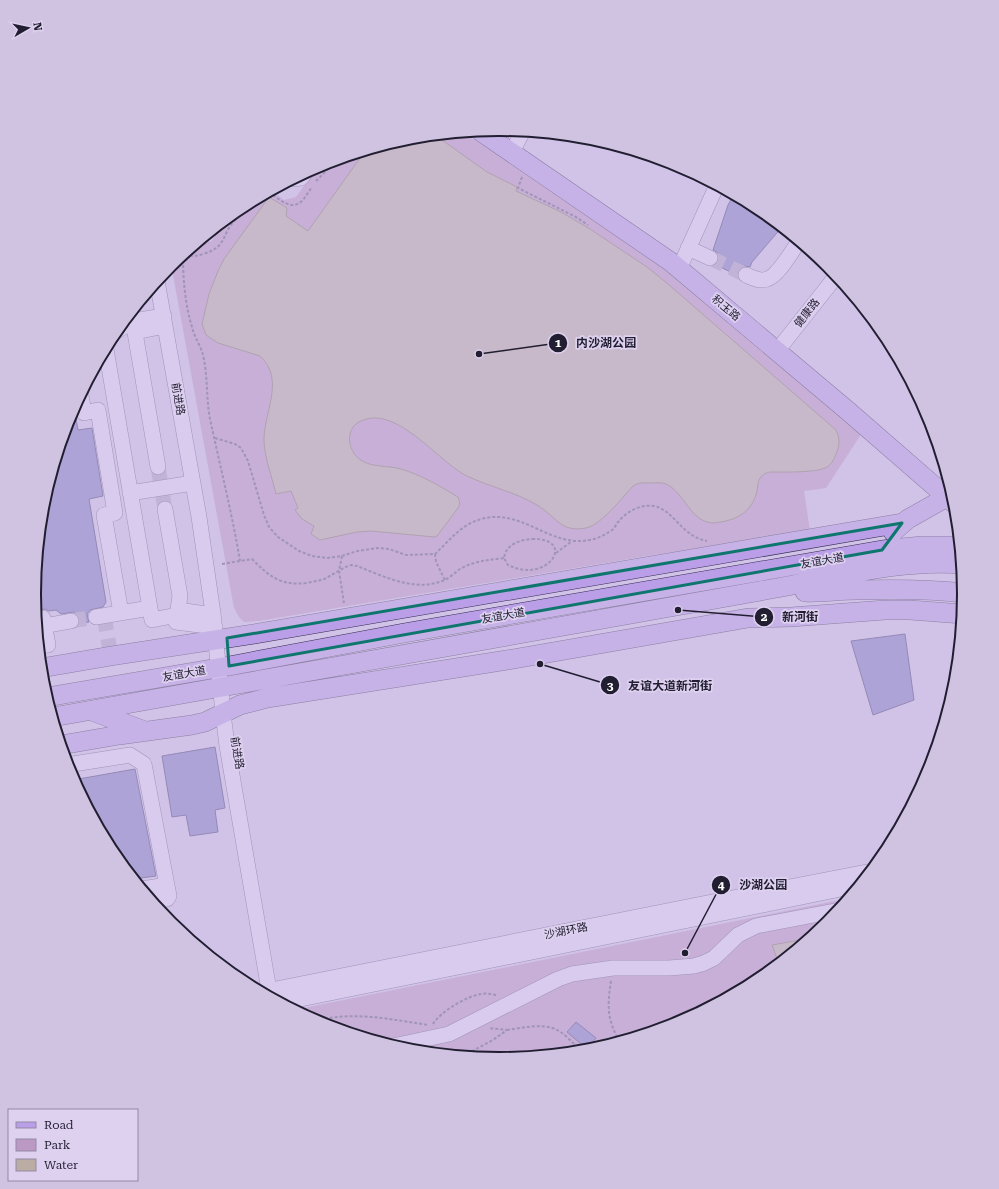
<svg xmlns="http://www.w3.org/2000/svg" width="999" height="1189" viewBox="0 0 999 1189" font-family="'Roboto Serif','Noto Sans SC',serif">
<rect width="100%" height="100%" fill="#d1c2e8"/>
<path fill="#bc98c4" d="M463,133L537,177L636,244L862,433L826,488L804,491L810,531L647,556L259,621L244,622L239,617L234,608L171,264L204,237L211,242L226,219L241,207L272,191L284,200L296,197L318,166L322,164L409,138Z
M850,898L828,924L758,982L677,1025L590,1051L499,1060L408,1051L321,1024L294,1010Z"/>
<path fill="#bbada4" stroke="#88796c" d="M435,135L487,172L517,187L516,191L561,212L590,229L647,267L668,284L836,430C840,438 840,446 836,454C834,459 832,464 827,467C818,473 783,472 770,472C766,473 763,474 760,478C757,482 758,490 756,495C750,512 738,519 721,522C719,522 715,523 712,523C690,521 684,492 666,484C661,482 656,483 651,483C644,483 639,482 633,486C622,498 601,525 586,528C560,533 556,516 537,505C515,492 490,487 467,476C438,462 395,402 359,422C346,429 347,448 358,458C369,468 387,465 401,469C421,475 440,486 458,497L460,504L458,508L437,536L434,537L371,531L357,532L320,540L311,534L314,526L302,519L295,510L298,508L291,491L276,494C272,477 265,459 264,442C263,413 286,380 260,356L218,343L206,335L202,324L209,294L218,271L224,259L269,197L287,208L286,216L308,231L365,151L409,138Z
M811,938L779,964L772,945Z"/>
<path fill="#847cc2" stroke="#49447c" d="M734,194L758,208L782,227L752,262L750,267L745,266L741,268L738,271L737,275L716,265L718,261L719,257L717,252L713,250L728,205Z
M74,408L78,430L92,428L103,496L89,499L106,602L103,607L90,610L87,614L89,622L84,623H80L78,615L74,612L61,614L56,610L49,611L45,609L36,611L34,594L43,503L70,416Z
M905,634L914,700L873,715L851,641Z
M215,747L225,808L215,810L218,832L190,836L186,815L172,817L162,756Z
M135,769L156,876L134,879L112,853L73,780Z
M576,1022L596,1038L587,1049L567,1032Z"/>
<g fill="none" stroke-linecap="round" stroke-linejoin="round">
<path stroke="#aea1c3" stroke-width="15" stroke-dasharray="15 8" stroke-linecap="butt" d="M710,258L746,275
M158,467L165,509
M104,616L111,656
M71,621L96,617"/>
<defs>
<path id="minor" d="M512,152L523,131
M293,179L301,178L305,173
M688,248L710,258
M679,269L717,185
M746,275C753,278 760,282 767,279C778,276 792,251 799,241
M157,281L199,517L213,613L223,713L227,746L269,990
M133,321L158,467
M115,332L133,321L164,316
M135,332L165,326
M106,349L152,620L177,615
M777,351L837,275
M81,395L84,413L98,410L115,513L104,515L121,613
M130,493L193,483
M165,509L180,596L176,622L215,627
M178,610L213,615
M96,617L150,608
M36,620L43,618L48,645L39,646
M44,626L71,621
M67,765L130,755L144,764L169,896L167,899L152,902
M142,889L167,885
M261,992L707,903L872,871
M281,1003L860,885
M393,1046L449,1034L558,979L572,974L613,968H669L694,966L704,963L714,958L738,935L756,926L840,910"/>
<path id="major" d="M480,131L671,262L848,411L956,505
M893,532L908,519L947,497L954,498
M805,592C823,593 839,590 857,590C893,589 929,589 965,593
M41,668L111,656L254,634L902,523
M47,697L229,666L404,633L882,550L922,546H960
M92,711L145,731
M53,717L771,589C834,578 898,559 962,564
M61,745L119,735L192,725L205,722L240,705L267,698L507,660L748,618L791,617L885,610H910L963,614"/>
</defs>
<use href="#minor" stroke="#645b80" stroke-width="16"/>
<use href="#major" stroke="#342f4e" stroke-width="20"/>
<path stroke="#645b80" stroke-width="2" stroke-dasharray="3 2" stroke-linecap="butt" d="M522,177L518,188L576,217L588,225
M316,181L337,160
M269,192C279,199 292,212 303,200C306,196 309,191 312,187
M185,254C191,257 197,256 203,254C227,247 221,236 234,221C239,215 244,211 247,204
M183,255C183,279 185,304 192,327C194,337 201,346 203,355C208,376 206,398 210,419C220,466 232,513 240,561
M215,438L235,444L241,448L248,461L264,515L269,527L278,537L299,551L312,556L327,558L342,556L357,551L377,548L389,549L406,555L435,554C446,544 456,531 469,524C516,499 547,549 589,540C597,539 605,535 612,530C615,528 616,524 619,521C627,511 641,504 654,506C674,510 681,536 707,541
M532,539C578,538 548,585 508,565L504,558C506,544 520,540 532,539Z
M556,553L572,541
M435,554L436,562L445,580
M342,556L339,571L344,603
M222,564L252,559C269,576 280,586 306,583C312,582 318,581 324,579C333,575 341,568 351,565L357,566C383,576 414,592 442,581C449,579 454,573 460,569C474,561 488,560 504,558
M611,981C609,994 607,1009 611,1022C613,1029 616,1035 619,1042
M315,1021C352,1011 390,1019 428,1025
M433,1024C440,1012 467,996 481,994C486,993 491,994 496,995
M507,1030C522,1028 541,1023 555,1029C565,1033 574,1045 583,1052
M463,1056L493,1040L507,1030L489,1028"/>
<use href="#minor" stroke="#e1d4f4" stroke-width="15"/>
<use href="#major" stroke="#ba9ee8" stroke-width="19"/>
</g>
<path d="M0 0H999V1189H0ZM902,523L882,550L229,666L227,638Z" fill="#d1c2e8" fill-opacity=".55" fill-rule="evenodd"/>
<path fill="none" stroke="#0f766e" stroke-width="3" stroke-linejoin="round" d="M902,523L882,550L229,666L227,638Z"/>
<g text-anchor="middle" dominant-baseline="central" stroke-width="3.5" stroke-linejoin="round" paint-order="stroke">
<g font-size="11" fill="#211e31" stroke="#ded1f0">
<text transform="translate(726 308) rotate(40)">积玉路</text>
<text transform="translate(807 313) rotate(-52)">健康路</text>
<text transform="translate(178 399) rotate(80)">前进路</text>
<text transform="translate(822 561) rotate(-10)">友谊大道</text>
<text transform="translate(503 616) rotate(-10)">友谊大道</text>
<text transform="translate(184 674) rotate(-10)">友谊大道</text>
<text transform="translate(237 753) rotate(80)">前进路</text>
<text transform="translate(566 931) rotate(-11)">沙湖环路</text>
</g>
</g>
<path d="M0 0H999V1189H0ZM41 594a458 458 0 1 1 916 0a458 458 0 1 1-916 0Z" fill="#cfc3e1" fill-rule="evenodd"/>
<path fill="none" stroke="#211e31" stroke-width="2" d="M41 594a458 458 0 1 1 916 0a458 458 0 1 1-916 0Z"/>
<path fill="none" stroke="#211e31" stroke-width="1.5" d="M479 354L558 343M678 610L764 617M540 664L610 685M685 953L721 885"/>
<g fill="#211e31" stroke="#ded1f0" stroke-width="1.5">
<circle cx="479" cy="354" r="4"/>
<circle cx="678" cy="610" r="4"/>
<circle cx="540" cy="664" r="4"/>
<circle cx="685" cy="953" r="4"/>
<circle cx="558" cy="343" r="10"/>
<circle cx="764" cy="617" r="10"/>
<circle cx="610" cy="685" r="10"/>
<circle cx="721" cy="885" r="10"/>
</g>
<g font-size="12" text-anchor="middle" font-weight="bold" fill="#fff">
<text x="558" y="347">1</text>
<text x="764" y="621">2</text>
<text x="610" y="690">3</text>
<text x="721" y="889">4</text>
</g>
<g font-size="12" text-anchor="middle" font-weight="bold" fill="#211e31" stroke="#ded1f0" stroke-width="3.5" stroke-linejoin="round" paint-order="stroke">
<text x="606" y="347">内沙湖公园</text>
<text x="800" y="621">新河街</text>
<text x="670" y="690">友谊大道新河街</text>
<text x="763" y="889">沙湖公园</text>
</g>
<rect x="8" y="1109" width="130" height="72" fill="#ded1f0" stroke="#9289a4"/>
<rect x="16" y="1122" width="20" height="6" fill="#ba9ee8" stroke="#9289a4"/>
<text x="44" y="1129" font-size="12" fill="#211e31">Road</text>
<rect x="16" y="1139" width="20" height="12" fill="#bc98c4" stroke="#9289a4"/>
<text x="44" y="1149" font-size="12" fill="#211e31">Park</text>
<rect x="16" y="1159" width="20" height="12" fill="#bbada4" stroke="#9289a4"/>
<text x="44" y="1169" font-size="12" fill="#211e31">Water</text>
<g transform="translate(28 28) rotate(81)" stroke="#ded1f0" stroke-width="3" paint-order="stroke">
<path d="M0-3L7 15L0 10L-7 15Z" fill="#211e31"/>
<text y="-6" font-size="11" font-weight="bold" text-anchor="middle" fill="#211e31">N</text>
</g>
</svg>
